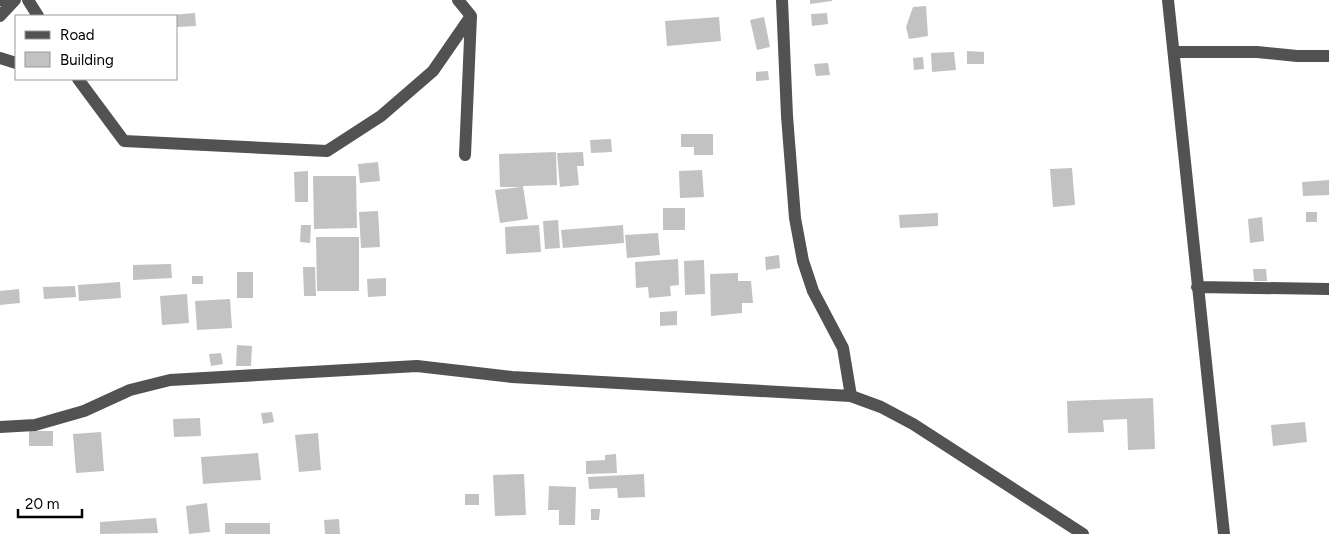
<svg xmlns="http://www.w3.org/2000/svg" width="1329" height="534" viewBox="0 0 1329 534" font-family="Figtree,sans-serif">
<rect width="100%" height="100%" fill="#fff"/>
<path fill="#c2c2c2" d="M810,0H832V1L810,4Z
M926,6L928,36L909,39L906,27L913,7Z
M195,13L196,26L176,27V16H172V15Z
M827,13L828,24L812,26L811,14Z
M719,17L721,41L667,46L665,21Z
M764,17L770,47L757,50L750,20Z
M967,51L984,52V64H967Z
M954,52L956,70L932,72L931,53Z
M923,57L924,69L914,70L913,58Z
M828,63L830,75L816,76L814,64Z
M768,71L769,80L756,81V72Z
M681,134H713V155H694V147H681Z
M611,139L612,152L591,153L590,140Z
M556,152L557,185L523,186L528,219L500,223L495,190L521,187H500L499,154Z
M583,152L584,166H577L579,185L560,187L557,153Z
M378,162L380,181L360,183L358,164Z
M1072,168L1075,205L1053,207L1050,169Z
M702,170L704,197L680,198L679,171Z
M308,171V202H295L294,172Z
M313,176H356L357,228L314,229Z
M1329,180V195L1303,196L1302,182Z
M663,208H685V230H663Z
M378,211L380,247L361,248L359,212Z
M1306,212H1317V222H1306Z
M938,213V226L900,228L899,215Z
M1262,217L1264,241L1250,243L1248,219Z
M558,220L560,248L545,249L543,221Z
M301,225H311L310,243L300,242Z
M539,225L541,252L506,254L505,227Z
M623,225L624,243L563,248L561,230Z
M658,233L660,255L627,258L625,235Z
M316,237H359V291H317Z
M779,255L780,268L766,270L765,257Z
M678,259L679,285L670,286L671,296L649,298L648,287L636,288L635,262Z
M704,260L705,294L685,295L684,261Z
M171,264L172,278L133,280V265Z
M303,267H315L316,296H304Z
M1253,269H1266L1267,281H1254Z
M237,272H253V298H237Z
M738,273V281H751L753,303H742V313L711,316L710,274Z
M192,276H203V284H192Z
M386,278V296L368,297L367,279Z
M120,282L121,298L79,301L78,285Z
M75,286L76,297L44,299L43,287Z
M19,289L20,303L0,305V291Z
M187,294L189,323L162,325L160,296Z
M230,299L232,328L197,330L195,301Z
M677,311V325L660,326V312Z
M237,345L252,346L251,366H236Z
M221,353L223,364L211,366L209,354Z
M1153,398L1155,449L1128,450L1127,419L1103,420L1104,432L1068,433L1067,401Z
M272,412L274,422L263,424L261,413Z
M200,418L201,436L174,437L173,419Z
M1305,422L1307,442L1273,446L1271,425Z
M29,431H53V446H29Z
M101,432L104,471L76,473L73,434Z
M318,433L321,470L299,472L295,435Z
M258,453L261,480L203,484L201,457Z
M616,454L617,473L586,474V461L605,460V455Z
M524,474L526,515L495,516L493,475Z
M644,474L645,497L618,498L617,488L589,489L588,477Z
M549,486L576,487L575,525H559V510H548Z
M465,494H479V505H465Z
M207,503L210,532L189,534L186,506Z
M591,509H600L599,520H591Z
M156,518L158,533L100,534V522Z
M339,519L340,534H325L324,520Z
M225,523H270V534H225Z"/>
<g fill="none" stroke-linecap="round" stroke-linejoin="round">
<path stroke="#525252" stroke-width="12" d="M0,0H1
M28,0L38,16
M458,0L471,16L465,155
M782,0L787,116L795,218L803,261L813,291L843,348L851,396
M1168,0L1224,534
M0,16L15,0
M1175,52H1257L1297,56H1329
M0,58L16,63
M78,79L124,141L327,151L381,116L433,71L471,16
M1197,287L1329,289
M0,427L35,425L84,411L130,390L170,380L417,366L512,377L851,396L881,407L913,424L1083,534"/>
</g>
<rect x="15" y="15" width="162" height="65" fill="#ffffff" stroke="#999999"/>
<rect x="25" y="31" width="25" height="8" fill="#525252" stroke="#999999"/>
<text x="60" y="40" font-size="15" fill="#000000">Road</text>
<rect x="25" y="52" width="25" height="15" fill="#c2c2c2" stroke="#999999"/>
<text x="60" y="65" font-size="15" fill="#000000">Building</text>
<path d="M18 509v8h64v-8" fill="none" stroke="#000000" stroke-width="2.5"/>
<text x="25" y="509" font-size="15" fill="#000000" stroke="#ffffff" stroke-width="4" paint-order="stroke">20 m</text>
</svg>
